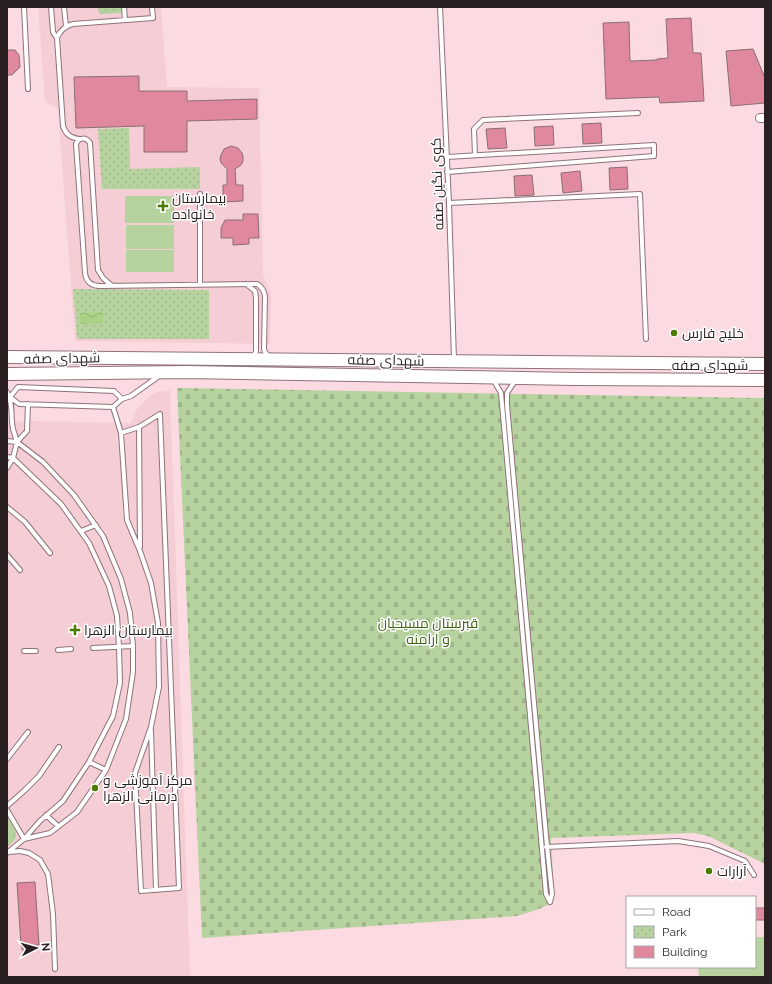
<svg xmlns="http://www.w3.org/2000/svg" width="772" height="984" viewBox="0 0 772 984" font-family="Raleway,Cairo,sans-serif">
<defs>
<pattern id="grass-tufts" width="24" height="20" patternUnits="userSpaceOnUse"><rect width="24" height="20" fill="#b6d29e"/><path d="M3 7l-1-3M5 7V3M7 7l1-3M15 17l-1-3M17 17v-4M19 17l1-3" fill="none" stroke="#9db488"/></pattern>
<pattern id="cemetery-stones" width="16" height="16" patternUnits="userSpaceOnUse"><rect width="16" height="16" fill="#b6d29e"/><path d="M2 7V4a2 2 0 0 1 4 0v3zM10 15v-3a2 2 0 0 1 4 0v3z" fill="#9db488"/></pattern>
<pattern id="park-dots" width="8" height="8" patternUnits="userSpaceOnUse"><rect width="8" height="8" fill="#b6d29e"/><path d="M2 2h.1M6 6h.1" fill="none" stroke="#9db488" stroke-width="1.8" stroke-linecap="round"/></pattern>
<pattern id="water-waves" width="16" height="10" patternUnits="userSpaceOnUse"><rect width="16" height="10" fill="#aad287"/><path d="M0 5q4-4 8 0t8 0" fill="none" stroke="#92b474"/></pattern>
</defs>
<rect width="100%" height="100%" fill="#fbdbe1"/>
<path fill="#f5cdd5" d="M38,7H161L167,87L259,88L263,275L271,293L270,344L75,341L58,109L45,101Z
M170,390L190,977H7V422L29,421L131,423L137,409L145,400L151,395L157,392Z"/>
<path fill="url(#grass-tufts)" d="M7,816L16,832L15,840L7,847Z"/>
<path fill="url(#cemetery-stones)" d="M177,388L765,398V864L708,836L694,833L551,838L554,895L550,904L539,909L517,916L202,938Z"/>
<path fill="url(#park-dots)" d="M98,7H121L122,13L99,14Z
M129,128L130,169L200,167V189H102L98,129Z
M73,289L209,290V339H77Z"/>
<path fill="#b6d29e" d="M125,196H174V223H125Z
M126,225H174V249H126Z
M126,250H174V272H126Z
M755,937H765V977H699L698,967H755Z"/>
<path fill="url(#water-waves)" d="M103,312V323L80,324V313Z"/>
<path fill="#e0889e" stroke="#8a6e74" d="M691,18L693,53H701L704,101L660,103L659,97L606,99L603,23L629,22L630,61L657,60V59L668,58L666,19Z
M753,49L765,78V103L731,106L726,51Z
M7,50H15L19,55L20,67L12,75H7Z
M139,76V91H187V101L257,99V119L187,121V152H144V126L76,128L74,77Z
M601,123L602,143L583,144L582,124Z
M553,126L554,145L535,146L534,127Z
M505,128L507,148L488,149L486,129Z
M231,146L238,148L242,153L243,157V161L241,165L235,169L236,185H243V201L223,202V185H227V169L221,163L220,159L221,155L224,149Z
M627,167L628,189L610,190L609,168Z
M580,171L582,191L563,193L561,173Z
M532,175L534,195L515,196L514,176Z
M243,214H258L259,238H249V244L233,245V238H221V228L225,220H243Z
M35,882L39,945H36L37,949L22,950V947L21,945L17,883Z
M755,908H765V920H755Z"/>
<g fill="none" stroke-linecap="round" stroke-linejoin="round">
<defs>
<path id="lane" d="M24,7L28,89
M51,7L53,32L57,38
M64,7L66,26
M124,7L125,20
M440,7L449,203L454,360
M80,139C71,138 66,135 63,126L57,38C60,30 65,26 73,24L153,18L152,7
M475,155L474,129L483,120L638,113
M447,157L654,145V156L447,172
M200,194V284
M449,203L640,194L646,339
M246,284L255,291L256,298V352L252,357
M112,286L103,278L98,270L90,143C86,137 79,137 76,144L85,273C86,282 92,286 100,286L257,284C262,287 264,290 265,296L264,349L265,352L269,357
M493,379L501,393L546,894L550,902
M515,381L507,393V405L547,846L552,894L550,902
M7,392C14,405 10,416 13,429C14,433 16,438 17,442L27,431L28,404
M10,397L19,404L113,407L122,399L131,396L159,376
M10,397L18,387L114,391L122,399
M113,407L121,433L127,520L140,551L151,583L158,623L159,687L151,727L135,773L141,891L179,888L160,414
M139,427L140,547
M121,433L139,427L160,414
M7,441L17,442L43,462L74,495L103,536L121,579L130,613L133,646V672L126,719L106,770L77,812L50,833L24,839
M7,457L13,458L61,504L89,543L109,586L117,616L119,647L120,683L113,716L89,762L63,801L40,821L24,839L7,853
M7,468L13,458L17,442
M7,507L25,522L50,553
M81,531L96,525
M7,555L20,570
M93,648L133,646
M58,650L71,649
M24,651H36
M151,730L156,890
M7,759L28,732
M89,762L106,770
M7,806L25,790L39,776L59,747
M7,810L24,839
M46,815L58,826
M546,847L678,841L709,846L745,861L754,875
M9,852L20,851L29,853L40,860L48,874L53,914L55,969"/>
<path id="street" d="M760,118H765"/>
<path id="secondary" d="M7,357L765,364
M7,374L187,372L575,379L765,380"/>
</defs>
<use href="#lane" stroke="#8f7379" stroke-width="6"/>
<use href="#street" stroke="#8f7379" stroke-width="10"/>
<use href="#secondary" stroke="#8f7379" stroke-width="14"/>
<use href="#lane" stroke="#fff" stroke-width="4"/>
<use href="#street" stroke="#fff" stroke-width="8"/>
<use href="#secondary" stroke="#fff" stroke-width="12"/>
</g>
<g fill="#4b7a00" stroke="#fff" stroke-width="1.5">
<path d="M161 200h4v4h4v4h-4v4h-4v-4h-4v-4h4z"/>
<circle cx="674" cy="333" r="4"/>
<path d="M73 624h4v4h4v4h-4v4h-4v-4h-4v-4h4z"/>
<circle cx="95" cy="788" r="4"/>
<circle cx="709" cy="871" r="4"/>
</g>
<g text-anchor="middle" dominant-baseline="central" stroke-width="3" stroke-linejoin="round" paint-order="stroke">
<g font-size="14" fill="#2a1f21" stroke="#fff">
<text transform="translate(437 184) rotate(-92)">کوی نگین صفه</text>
<text transform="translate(62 358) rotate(-1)">شهدای صفه</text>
<text transform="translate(386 360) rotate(1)">شهدای صفه</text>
<text x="710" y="365">شهدای صفه</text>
</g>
<g font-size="14" fill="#2a1f21" stroke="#fff" text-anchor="start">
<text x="172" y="198">بیمارستان<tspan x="172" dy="16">خانواده</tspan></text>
<text x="682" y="333">خلیج فارس</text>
<text x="84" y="630">بیمارستان الزهرا</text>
<text x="103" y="780">مرکز آموزشی و<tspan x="103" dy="16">درمانی الزهرا</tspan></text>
<text x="717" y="871">آرارات</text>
</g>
<g font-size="14" fill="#406315" stroke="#fff">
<text x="428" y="623">قبرستان مسیحیان<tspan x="428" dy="16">و ارامنه</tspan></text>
</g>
</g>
<rect width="772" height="984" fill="none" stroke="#2a1f21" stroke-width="16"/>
<rect x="626" y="896" width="130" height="72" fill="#ffffff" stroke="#aaa5a6"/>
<rect x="634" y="909" width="20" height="6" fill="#ffffff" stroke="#aaa5a6"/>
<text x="662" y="916" font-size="12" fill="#2a1f21">Road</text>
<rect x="634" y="926" width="20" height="12" fill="url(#park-dots)" stroke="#aaa5a6"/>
<text x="662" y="936" font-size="12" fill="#2a1f21">Park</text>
<rect x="634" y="946" width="20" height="12" fill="#e0889e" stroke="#aaa5a6"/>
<text x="662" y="956" font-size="12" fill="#2a1f21">Building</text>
<g transform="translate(36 948) rotate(84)" stroke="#ffffff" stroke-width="3" paint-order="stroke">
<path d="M0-3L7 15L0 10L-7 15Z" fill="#2a1f21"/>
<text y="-6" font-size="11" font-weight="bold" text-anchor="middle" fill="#2a1f21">N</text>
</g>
</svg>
